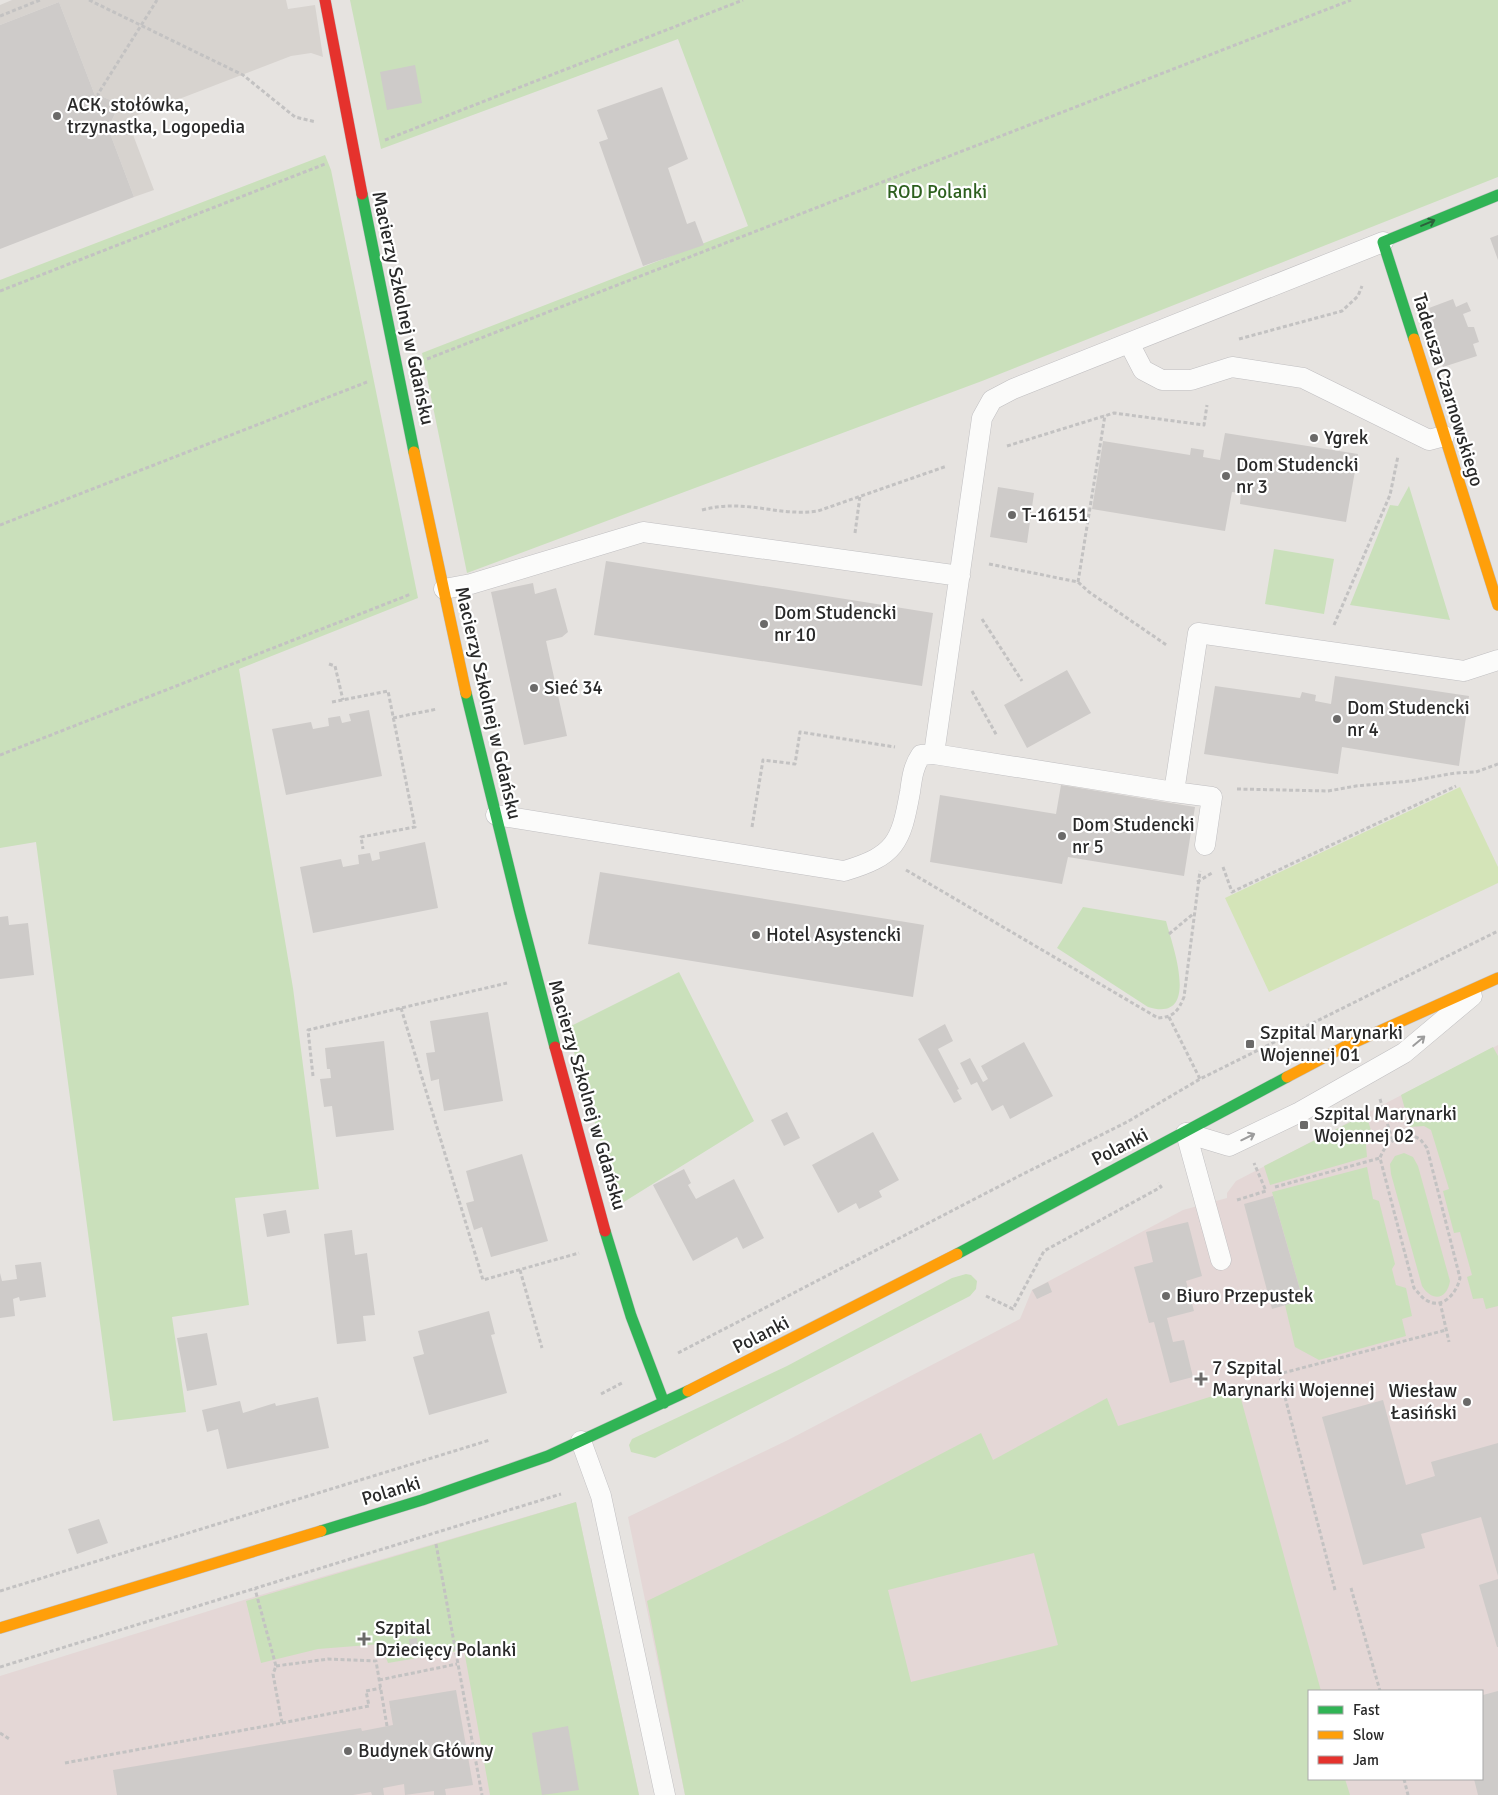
<svg xmlns="http://www.w3.org/2000/svg" width="1498" height="1795" viewBox="0 0 1498 1795" font-family="Signika,sans-serif">
<rect width="100%" height="100%" fill="#e6e3e0"/>
<path fill="#e4d7d6" fill-rule="evenodd" d="M1498,1045V1795H685L628,1517L788,1440L1020,1319L1032,1290L1183,1210L1227,1198V1193L1236,1181ZM1309,1691H1482V1779H1309Z
M576,1502L639,1795H0V1676L257,1596Z"/>
<path fill="#cae0bb" fill-rule="evenodd" d="M350,0H1498V177L982,381L467,573L422,353L748,226L678,39L381,149Z
M325,155L331,170L418,598L239,669L293,988L319,1189L235,1198L249,1305L172,1317L186,1412L113,1421L36,842L0,848V280Z
M1409,486L1450,620L1350,605L1390,505L1398,506Z
M1274,549L1334,559L1324,614L1265,604Z
M1083,907L1166,921C1172,944 1202,1024 1148,1007L1057,948Z
M679,972L754,1121L619,1205L567,1028Z
M1493,1047L1498,1056V1306L1486,1309L1483,1298L1473,1299L1467,1277L1472,1275L1460,1232L1454,1233L1443,1191L1449,1189L1431,1130L1424,1126L1410,1127L1401,1095Z
M1366,1114L1373,1137L1366,1145L1367,1157L1270,1185L1264,1166Z
M1404,1153L1413,1157L1418,1166L1450,1281C1447,1300 1432,1302 1422,1286L1391,1174L1390,1164L1395,1156Z
M1367,1167L1373,1199L1379,1201L1395,1264L1392,1269L1396,1285L1406,1288L1412,1316L1402,1319L1406,1336L1319,1360L1295,1347L1285,1305L1303,1300L1272,1192Z
M966,1274L971,1275L977,1281L976,1289L970,1296L655,1458L631,1452L629,1445L632,1439L787,1366L952,1278Z
M1238,1388L1321,1691H1309V1779H1345L1350,1795H685L647,1601L826,1514L981,1433L993,1460L1107,1398L1118,1426ZM1034,1553L1058,1645L911,1682L888,1590Z
M576,1502L639,1795H490L464,1650L388,1663L381,1644L318,1649L261,1663L246,1601Z"/>
<path fill="#d4e4b8" d="M1460,787L1498,867V883L1269,992L1225,898Z"/>
<path fill="#d7d3cf" d="M12,0H286L288,9L315,5L323,57L311,53L291,56L127,119L154,190L134,197L108,128L120,104L101,96L96,98L59,2L0,25V5Z"/>
<path fill="#cecbc9" d="M59,2L96,98L101,96L120,104L108,128L134,197L0,249V25Z
M415,65L422,103L387,110L380,72Z
M662,87L688,159L668,168L687,224L695,221L704,245L643,266L599,142L608,139L597,110Z
M1498,235V260L1490,238Z
M1453,299L1456,307L1467,302L1471,311L1463,314L1468,327H1474L1479,342L1473,344L1477,356L1443,367L1429,326L1434,324L1429,308Z
M1225,433L1358,454L1346,522L1240,504L1241,493L1232,492L1225,531L1092,509L1103,441L1190,455L1191,448L1204,450L1203,457L1220,460Z
M998,487L1034,493L1027,543L990,537Z
M606,561L933,613L922,686L594,635Z
M533,583L535,594L556,588L568,632L562,637L546,641L567,736L524,745L491,592Z
M1067,670L1091,713L1027,748L1004,705Z
M1335,676L1469,696L1459,766L1342,747L1338,774L1204,754L1215,686L1300,698L1302,692L1316,695L1315,701L1331,704Z
M369,710L382,776L286,795L272,729L311,722L313,729L329,726L328,718L340,716L342,723L351,721L349,714Z
M1061,785L1195,807L1184,876L1068,857L1062,884L930,862L940,795L1056,814Z
M425,842L438,908L313,933L300,867L341,859L343,867L359,864L358,855L370,853L372,861L380,859L379,852Z
M600,872L924,925L913,997L588,944Z
M8,916L9,925L28,923L34,975L0,979V917Z
M488,1012L503,1101L444,1111L439,1082V1079L431,1081L426,1053L435,1052L430,1021Z
M945,1024L953,1041L938,1049L959,1089L957,1090L962,1099L954,1103L918,1039Z
M384,1041L394,1130L336,1137L332,1106L324,1107L320,1079L331,1078L330,1069H327L325,1048Z
M1024,1042L1053,1096L1010,1119L1003,1105L992,1111L977,1082L971,1085L960,1063L970,1058L983,1082L988,1079L981,1066Z
M787,1112L800,1138L784,1146L771,1120Z
M873,1132L899,1180L879,1191L882,1197L859,1209L856,1203L838,1213L812,1165Z
M522,1154L548,1241L491,1257L482,1227L474,1230L466,1203L474,1201L466,1171Z
M684,1169L691,1183L688,1185L696,1199L734,1179L764,1238L743,1249L737,1237L693,1261L653,1185Z
M1273,1196L1303,1300L1272,1309L1244,1204Z
M286,1210L290,1233L267,1237L263,1214Z
M1188,1222L1202,1276L1186,1281L1194,1311L1167,1318L1173,1342L1184,1340L1193,1377L1170,1383L1154,1322L1149,1323L1134,1267L1153,1262L1146,1232Z
M352,1230L355,1255L367,1253L375,1315L363,1316L366,1341L337,1344L324,1234Z
M41,1262L46,1297L20,1301L19,1297L13,1299L15,1316L0,1318V1273L2,1281L17,1279L15,1265Z
M1048,1282L1052,1292L1037,1299L1032,1290Z
M489,1311L495,1334L491,1335L507,1393L429,1415L413,1357L424,1354L418,1331Z
M207,1333L217,1385L187,1391L177,1338Z
M318,1397L329,1448L227,1469L218,1429L207,1432L202,1410L240,1401L243,1413L275,1403L276,1406Z
M1383,1400L1406,1485L1435,1476L1431,1462L1498,1443V1576L1481,1517L1421,1534L1425,1548L1363,1565L1322,1417Z
M99,1519L108,1543L77,1554L68,1529Z
M1498,1579V1647H1497L1479,1585Z
M417,1638L418,1647L410,1648L409,1639Z
M456,1690L473,1785L445,1789L446,1795H434V1791L405,1795L404,1784L383,1788L384,1795H372L371,1792L353,1795H117L113,1770L361,1728L362,1731L393,1725L389,1701Z
M1498,1691V1795H1478L1474,1779H1482V1692L1483,1695Z
M568,1726L579,1790L542,1795L532,1733Z"/>
<g fill="none" stroke-linecap="round" stroke-linejoin="round">
<defs>
<path id="lane" d="M1129,343L1143,370L1162,380H1191L1232,367L1303,378L1429,440L1444,436
M444,589L471,584L643,532L960,576
M934,754L982,418L992,400L1013,389L1383,242
M1174,792L1212,797L1205,845
M496,815L844,871C895,856 901,843 910,792C912,778 913,767 921,755L934,754L1174,792L1198,633L1464,671L1498,660
M1186,1133L1229,1146L1300,1112L1404,1053L1472,996
M1186,1133L1221,1260
M581,1441L601,1496L665,1795"/>
<path id="fast" d="M362,194L414,452
M1414,339L1383,242L1498,195
M466,693L520,913L555,1047
M605,1231L631,1316L664,1403
M957,1254L1287,1077
M321,1531L422,1500L548,1456L688,1391"/>
<path id="slow" d="M1414,339L1498,605
M414,452L466,693
M1287,1077L1344,1047L1498,978
M688,1391L957,1254
M0,1628L321,1531"/>
<path id="jam" d="M325,0L362,194
M555,1047L605,1231"/>
</defs>
<use href="#lane" stroke="#c0bfc1" stroke-width="21"/>
<use href="#fast" stroke="#c0bfc1" stroke-width="12"/>
<use href="#slow" stroke="#c0bfc1" stroke-width="12"/>
<use href="#jam" stroke="#c0bfc1" stroke-width="12"/>
<path stroke="#c3c2c2" stroke-width="3" stroke-dasharray="4 2.5" stroke-linecap="butt" d="M89,0L243,75L295,117L316,122
M0,16L40,0
M99,97L98,94L157,0
M385,140L743,0
M0,291L325,164
M1239,339L1342,311L1358,296L1362,286
M427,359L1351,0
M1007,446L1114,413L1204,425L1207,405
M702,510C746,498 777,517 818,511L947,466
M0,525L367,382
M855,533L860,496
M989,564L1078,582L1089,592L1168,646
M1078,582L1105,415
M982,619L1022,681
M1334,625L1390,495L1398,456
M329,664L335,666L343,700
M972,691L997,736
M332,702L388,691L415,827L361,837L363,849
M393,718L437,709
M0,755L411,594
M1237,789L1328,791L1356,786L1410,781L1455,773L1476,772L1498,764
M752,827L763,760L795,764L800,732L895,747
M1223,867L1232,892L1456,786
M906,870L1158,1018C1174,1017 1178,1011 1184,997L1200,871
M1197,882L1212,873
M1169,934L1193,914
M401,1008L483,1280L579,1253
M1169,1017L1200,1079
M313,1076L308,1030L507,983
M1380,1099L1392,1139
M1409,1134L1420,1139L1427,1148L1460,1278C1457,1292 1443,1311 1426,1300C1421,1297 1418,1292 1414,1288L1380,1158C1386,1142 1394,1139 1409,1134Z
M1275,1187L1380,1158
M1237,1200L1266,1191L1254,1163
M520,1270L542,1348
M986,1296L1013,1309L1044,1251L1161,1187L1158,1183
M1440,1302L1449,1342
M678,1353L1019,1176L1127,1122L1200,1079L1498,931
M601,1394L622,1383
M436,1544L482,1795
M1351,1588L1380,1691
M1335,1590L1279,1374L1446,1330
M0,1591L490,1440
M276,1666L328,1659L376,1661L387,1726
M0,1667L561,1494
M379,1680L457,1664
M282,1723L369,1706L366,1691L381,1688
M0,1733L11,1740
M65,1763L282,1723L273,1674L276,1666L255,1589
M1404,1779L1408,1795"/>
<use href="#lane" stroke="#fbfbfa" stroke-width="20"/>
<use href="#fast" stroke="#30b455" stroke-width="11"/>
<use href="#slow" stroke="#ff9f0a" stroke-width="11"/>
<use href="#jam" stroke="#e5322d" stroke-width="11"/>
</g>
<defs><path id="oneway-shaft" d="M-6 0H5M1.5-3L5.5 0L1.5 3" fill="none" stroke-width="1.6" stroke-linecap="round" stroke-linejoin="round" transform="scale(1.25)"/></defs>
<use stroke="#2c613b" href="#oneway-shaft" transform="translate(1428 223) rotate(-23)"/>
<g stroke="#9c9c9c">
<use href="#oneway-shaft" transform="translate(1419 1041) rotate(-40)"/>
<use href="#oneway-shaft" transform="translate(1248 1137) rotate(-26)"/>
</g>
<g fill="#6b6a69" stroke="#fff" stroke-width="2">
<circle cx="57" cy="116" r="5"/>
<circle cx="1314" cy="438" r="5"/>
<circle cx="1226" cy="476" r="5"/>
<circle cx="1012" cy="515" r="5"/>
<circle cx="764" cy="624" r="5"/>
<circle cx="534" cy="688" r="5"/>
<circle cx="1337" cy="719" r="5"/>
<circle cx="1062" cy="836" r="5"/>
<circle cx="756" cy="935" r="5"/>
<rect x="1245" y="1039" width="10" height="10" rx="2.5"/>
<rect x="1299" y="1120" width="10" height="10" rx="2.5"/>
<circle cx="1166" cy="1296" r="5"/>
<path d="M1198.5 1371.5h5v5h5v5h-5v5h-5v-5h-5v-5h5z"/>
<circle cx="1467" cy="1402" r="5"/>
<path d="M361.5 1631.5h5v5h5v5h-5v5h-5v-5h-5v-5h5z"/>
<circle cx="348" cy="1751" r="5"/>
</g>
<g text-anchor="middle" dominant-baseline="central" stroke-width="4.5" stroke-linejoin="round" paint-order="stroke">
<g font-size="19" fill="#292929" stroke="#fff" text-anchor="start">
<text x="67" y="105">ACK, stołówka,<tspan x="67" dy="22">trzynastka, Logopedia</tspan></text>
<text x="1324" y="438">Ygrek</text>
<text x="1236" y="465">Dom Studencki<tspan x="1236" dy="22">nr 3</tspan></text>
<text x="1022" y="515">T-16151</text>
<text x="774" y="613">Dom Studencki<tspan x="774" dy="22">nr 10</tspan></text>
<text x="544" y="688">Sieć 34</text>
<text x="1347" y="708">Dom Studencki<tspan x="1347" dy="22">nr 4</tspan></text>
<text x="1072" y="825">Dom Studencki<tspan x="1072" dy="22">nr 5</tspan></text>
<text x="766" y="935">Hotel Asystencki</text>
<text x="1260" y="1033">Szpital Marynarki<tspan x="1260" dy="22">Wojennej 01</tspan></text>
<text x="1314" y="1114">Szpital Marynarki<tspan x="1314" dy="22">Wojennej 02</tspan></text>
<text x="1176" y="1296">Biuro Przepustek</text>
<text x="1212" y="1368">7 Szpital<tspan x="1212" dy="22">Marynarki Wojennej</tspan></text>
<text x="1457" y="1391" text-anchor="end">Wiesław<tspan x="1457" dy="22">Łasiński</tspan></text>
<text x="375" y="1628">Szpital<tspan x="375" dy="22">Dziecięcy Polanki</tspan></text>
<text x="358" y="1751">Budynek Główny</text>
</g>
<g font-size="19" fill="#2e601f" stroke="#fff">
<text x="937" y="192">ROD Polanki</text>
</g>
<g font-size="19" fill="#292929" stroke="#fff">
<text transform="translate(403 308) rotate(78)">Macierzy Szkolnej w Gdańsku</text>
<text transform="translate(1448 390) rotate(73)">Tadeusza Czarnowskiego</text>
<text transform="translate(488 703) rotate(77)">Macierzy Szkolnej w Gdańsku</text>
<text transform="translate(587 1095) rotate(74)">Macierzy Szkolnej w Gdańsku</text>
<text transform="translate(1120 1147) rotate(-27)">Polanki</text>
<text transform="translate(761 1335) rotate(-27)">Polanki</text>
<text transform="translate(391 1491) rotate(-17)">Polanki</text>
</g>
</g>
<rect x="1308" y="1690" width="175" height="90" fill="#ffffff" stroke="#a9a9a9"/>
<rect x="1318" y="1706" width="25" height="8" fill="#30b455" stroke="#a9a9a9"/>
<text x="1353" y="1715" font-size="15" fill="#292929">Fast</text>
<rect x="1318" y="1731" width="25" height="8" fill="#ff9f0a" stroke="#a9a9a9"/>
<text x="1353" y="1740" font-size="15" fill="#292929">Slow</text>
<rect x="1318" y="1756" width="25" height="8" fill="#e5322d" stroke="#a9a9a9"/>
<text x="1353" y="1765" font-size="15" fill="#292929">Jam</text>
</svg>
